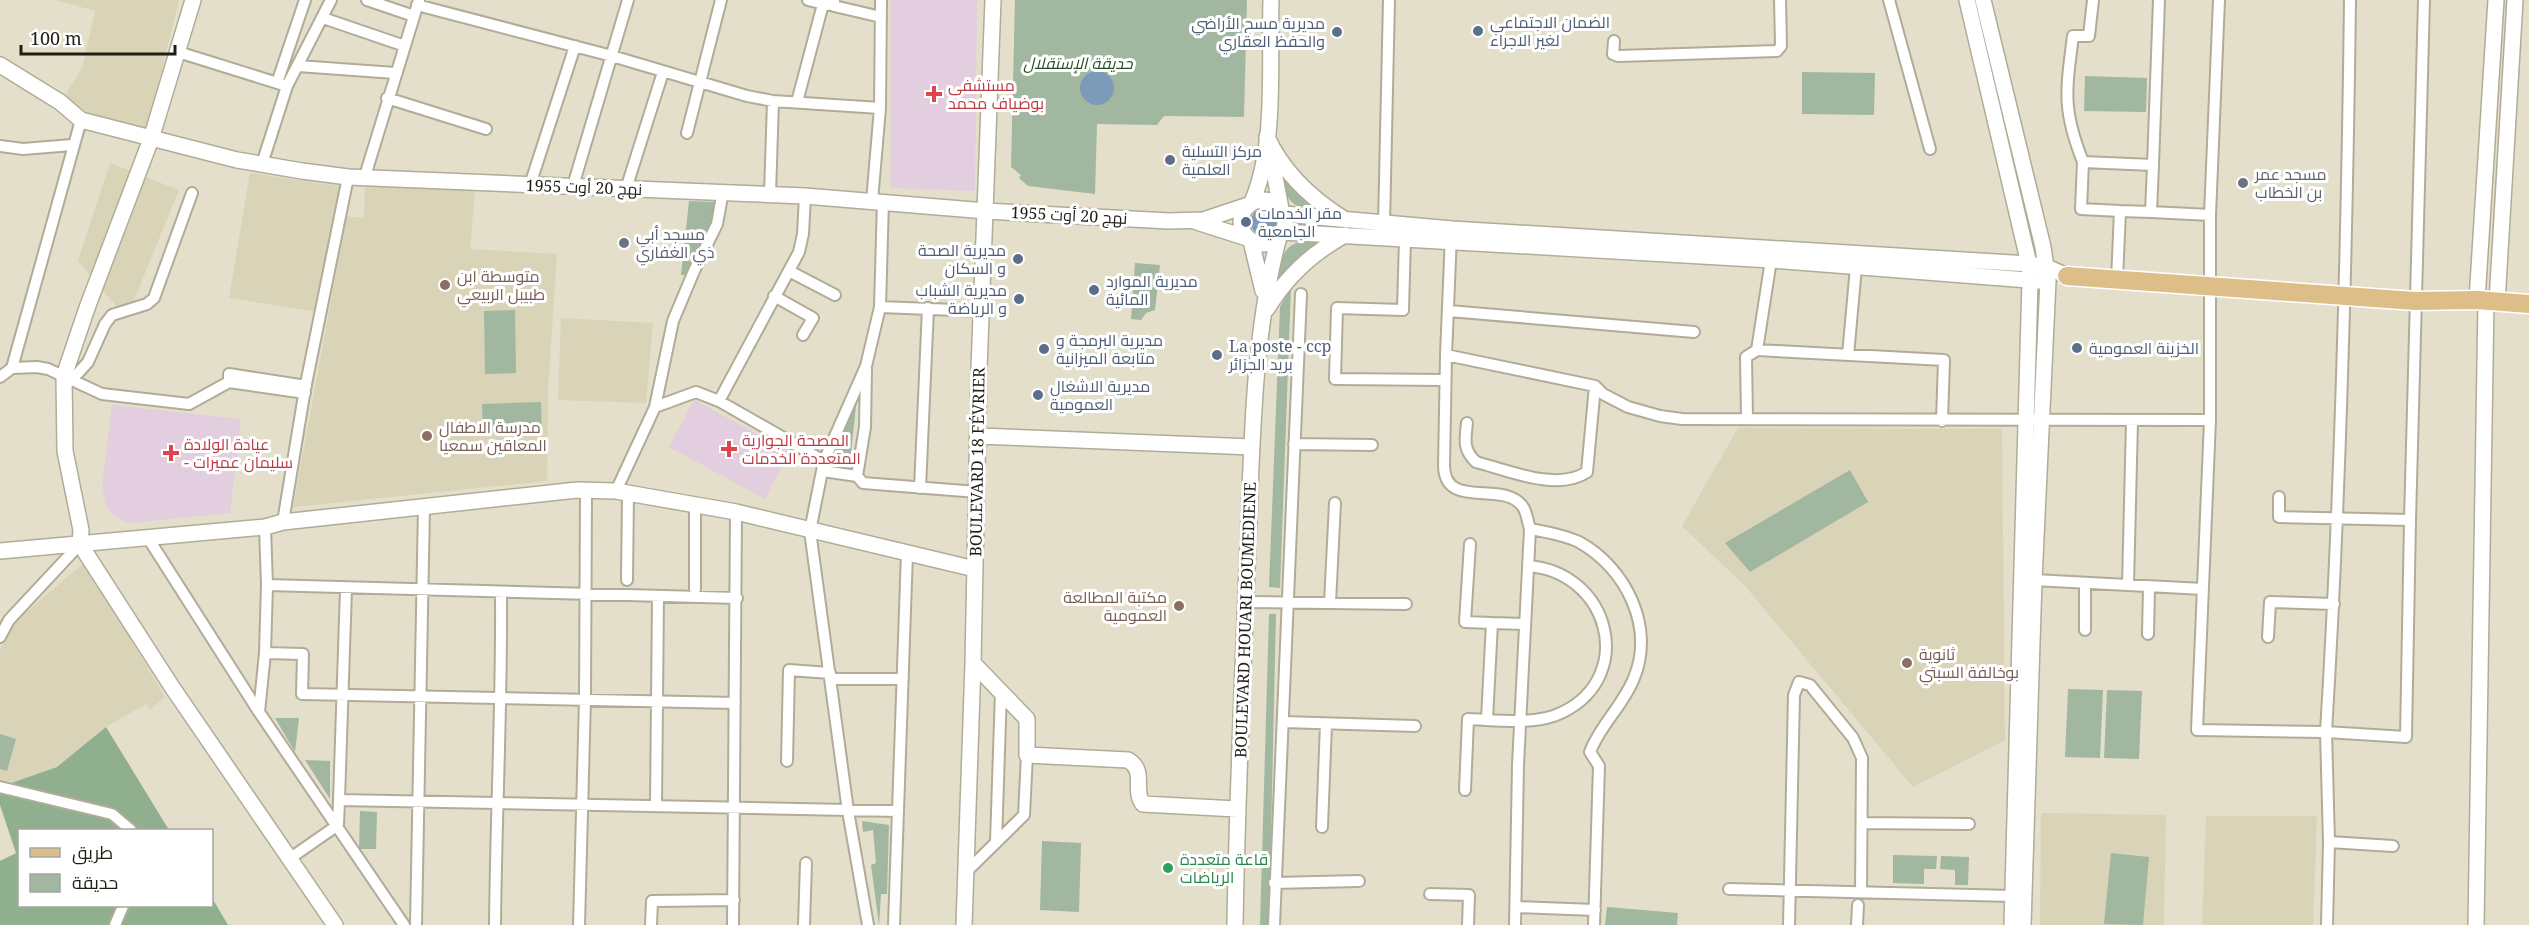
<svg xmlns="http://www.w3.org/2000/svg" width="2529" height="925" viewBox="0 0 2529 925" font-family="'Noto Serif',Cairo,serif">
<rect width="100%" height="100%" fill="#e4dfca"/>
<path fill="#d9d3b7" d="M56,0H179L147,130L87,112L81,120L60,102L82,68L95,11Z
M110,163L179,190L132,305L117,307L78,261Z
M250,173L345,187L319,312L229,298Z
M365,185L475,191L470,249L557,254L548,391L547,481L293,507L342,241L344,216L364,218Z
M561,318L653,323L646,403L558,400Z
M1738,428L2002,429L2005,740L1913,787L1745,586L1682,526Z
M85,562L165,697L151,709L146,704L106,727L74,756L57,767L15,782L0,779V649L18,619Z
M2041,813L2166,815L2164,925H2040Z
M2206,816H2317L2313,925H2202Z"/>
<path fill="#e2cede" d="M891,0H977L975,191L891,188Z
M694,400L789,451L765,499L669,447Z
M112,405L241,419L230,513L130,523L117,518L107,508L102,488Z"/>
<path fill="#a1b7a0" d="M1015,0H1247L1244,117L1164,116L1157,125L1097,124L1095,194L1028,186L1019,178L1021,175L1011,167Z
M1802,72L1875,73L1874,115L1802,114Z
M2085,76L2147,78L2146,112L2084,111Z
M1278,168L1324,213C1288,208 1287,201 1278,168Z
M689,201L717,202L714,223L688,275H681Z
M1320,239L1299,259L1274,288C1282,255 1281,240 1320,239Z
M1135,263L1160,265L1155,310L1146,313L1141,320L1131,319Z
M1291,287L1280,588L1269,587L1280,307Z
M515,310L516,373L485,374L484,311Z
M857,397L850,462L831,456Z
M541,402L542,432L483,434L482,404Z
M1850,470L1868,502L1750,572L1725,543Z
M1269,614H1276L1269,925H1260Z
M2068,689L2103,690L2100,758L2065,757Z
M2107,690L2142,691L2139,759L2104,758Z
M275,718H299L295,752Z
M0,734L16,739L7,771L0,769Z
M305,760L330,761V799Z
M360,811L377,812L376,849H359Z
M862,821L889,825L887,894H881L879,925L871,865L876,863L873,830L863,832Z
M1042,841L1081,843L1079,912L1040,910Z
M2111,853L2149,857L2143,925L2104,924Z
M1893,855L1937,856L1936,869H1924V884L1893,883Z
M1941,856L1969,857L1968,885H1955V870L1940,869Z
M1607,907L1678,913L1677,925H1605Z"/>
<path fill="#90af8f" d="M106,727L169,830H20V906H212V898L228,925H0V861L16,853L0,805V787L57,767Z"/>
<path fill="#7c9bb9" d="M1080 88a17 17 0 1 1 34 0a17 17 0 1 1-34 0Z
M1251 222a15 15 0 1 1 30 0a15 15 0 1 1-30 0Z"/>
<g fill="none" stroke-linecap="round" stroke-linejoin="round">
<defs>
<path id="street" d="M367,0L414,16
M808,0L828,5
M834,0V6L881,17
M1889,0L1930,149
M2219,0L2210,215V420L2197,730L2326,732C2341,488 2347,244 2350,0
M417,5L612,56L747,96L773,101L880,108
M323,18L405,46
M1614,41L1613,54L1618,56L1777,51L1781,46L1780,0
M178,52L287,86
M298,66L395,73
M277,83L305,0
M387,98L486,129
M797,102L823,4
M687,133L721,0
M0,146L23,149L72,145
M2083,162C2062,109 2066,91 2073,36H2089L2093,0
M262,164L287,86L331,0
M2153,165L2159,0
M365,176L419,0
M530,185L575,46
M573,186L628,0
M626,189L663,72
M770,194L773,101
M872,201L880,108L881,0
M2120,211L2151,212
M1384,224L1389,0
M1451,235L1446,355L1595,386L1603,394L1628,407L1660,416L1682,419L2210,420
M1405,238L1403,310L1337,308L1335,379L1444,380
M789,271L835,295
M2117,280L2120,211L2081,209L2083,162L2153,165L2151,212L2210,215
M774,296L813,318L803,335
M880,307L883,201
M1449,311L1694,332
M1757,350L1771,260
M1446,355L1444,466C1445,511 1504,479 1523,507C1527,513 1528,523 1530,529L1518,765L1515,925
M1848,355L1856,267
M12,368L81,120
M0,377L12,368L37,367L48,369L102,394L189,404L229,382L305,393
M71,381L88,362L105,324L112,315L147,304L154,298L192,193
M229,382V374L306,386
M719,401L799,252L803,234L805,196
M655,407L673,321L694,271L717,224L723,191
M1747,418L1746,357L1757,350L1944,360L1942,421
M1467,423C1465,440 1463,450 1476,462C1507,470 1557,492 1587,472L1595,386
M1294,444L1372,445
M823,471L857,476L863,483L977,492
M857,476L865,427L866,369
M920,488L928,308
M616,491L655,407L696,392L719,401L824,461
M2279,497V517L2410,520L2424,0
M283,522L305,389L348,177
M265,527L267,585
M1530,529C1546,532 1564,535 1579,542C1626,568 1655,627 1634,678C1623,706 1600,725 1590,752L1599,766L1594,925
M148,538L259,712L404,925
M1470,544L1465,622L1492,623
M627,580L628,494
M2034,580L2203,589
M2128,585L2132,421
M695,589V505
M1245,602L1406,604
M1330,603L1335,503
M2085,630V583
M2148,634L2149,587
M0,637L9,620L80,544
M2268,637L2270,602L2334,604
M265,653L303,654L302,694L735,703
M831,679H903
M259,712L265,653L267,585L737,598
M1487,719L1492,623L1524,624
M1283,722L1415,726
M787,761L789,670L830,673
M0,787L112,814L131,830
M1465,790L1468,719C1498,720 1536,726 1563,712C1637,675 1609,572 1528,566
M339,800L346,589
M656,805L658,596
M1862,823L1969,824
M1322,827L1326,724
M996,842L1001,691
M2329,842L2393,846
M289,859L338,825L339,800L898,811
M966,872L1024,815L1027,755
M1274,883L1359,881
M1729,889L2013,896
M1430,894L1469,895L1468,925
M1516,907L1595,910
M115,925L123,906
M416,925L424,507
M495,925C496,814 502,704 501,593
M579,925L585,699L586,492
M651,925L652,901L734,900
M733,925L736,512
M804,925L806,863
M868,925L848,811L810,531L824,461L866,366L880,307L981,311
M894,925L907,553
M1274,925L1301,294
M1789,925L1794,695L1799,682L1810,685L1853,738L1862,758L1861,892
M1857,925L1858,905
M2327,925L2329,842L2326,732L2406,737L2410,520"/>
<path id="secondary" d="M193,0L151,139L87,308L64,376L65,451L81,530L80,544L172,687L335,925
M1967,0L2029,264L2030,281L2012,925
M1983,0L2043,247L2048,281L2034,580L2023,925
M0,65L60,102L81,120L237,160L302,171L348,177L805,196L986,211L1169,221L1203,220L1248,205
M1267,137C1283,172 1312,199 1344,219
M1270,150L1281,209
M1241 222a22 22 0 1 1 44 0a22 22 0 1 1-44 0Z
M1252,202C1277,144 1269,63 1271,0
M1284,214L1452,229L2029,264L2047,267L2067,276
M1197,222L1247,238
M1282,232L1771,260L2040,281
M1251,241L1263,291
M2477,300L2496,0
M2497,302L2515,0
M1267,309C1286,277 1312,253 1345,235
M978,436L1252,447
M0,551L265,527L283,522L577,490L616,491L736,512L975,569
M973,663L1027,719V755L1128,760C1147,771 1132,790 1143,804L1237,809
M964,925L973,663L979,369L993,0
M1235,925C1237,798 1243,671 1248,544C1252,444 1253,333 1279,237
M2476,925L2486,301"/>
<path id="primary" d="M2067,276L2415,301L2477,300L2529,304"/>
</defs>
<use href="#street" stroke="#b0ac98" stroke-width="14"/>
<use href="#secondary" stroke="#b0ac98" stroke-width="18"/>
<use href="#primary" stroke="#fff" stroke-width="21"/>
<use href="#street" stroke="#fff" stroke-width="10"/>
<use href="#secondary" stroke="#fff" stroke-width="15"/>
<use href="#primary" stroke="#ddbe88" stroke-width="18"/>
</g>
<g fill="#5c6f8a" stroke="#fff" stroke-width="2">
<circle cx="1478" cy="31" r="6"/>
<circle cx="1337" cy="32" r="6"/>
<circle cx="1170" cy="160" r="6"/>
<circle cx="1246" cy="222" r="6"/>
<circle cx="1018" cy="259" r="6"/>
<circle cx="1094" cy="290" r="6"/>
<circle cx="1019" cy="299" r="6"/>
<circle cx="2077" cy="348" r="6"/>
<circle cx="1044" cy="349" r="6"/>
<circle cx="1217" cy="355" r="6"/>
<circle cx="1038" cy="395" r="6"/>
</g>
<g fill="#e0444e" stroke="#fff" stroke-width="2">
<path d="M931 85h6v6h6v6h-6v6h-6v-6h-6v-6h6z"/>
<path d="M726 440h6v6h6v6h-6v6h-6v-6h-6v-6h6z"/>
<path d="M168 444h6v6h6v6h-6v6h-6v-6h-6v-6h6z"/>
</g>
<g fill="#6b7280" stroke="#fff" stroke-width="2">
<circle cx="2243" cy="183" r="6"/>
<circle cx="624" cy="243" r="6"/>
</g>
<g fill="#8d6e63" stroke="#fff" stroke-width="2">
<circle cx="445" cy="285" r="6"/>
<circle cx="427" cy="436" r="6"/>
<circle cx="1179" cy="606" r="6"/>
<circle cx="1907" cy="663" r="6"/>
</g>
<circle fill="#2e9e5b" stroke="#fff" stroke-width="2" cx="1168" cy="868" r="6"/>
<g text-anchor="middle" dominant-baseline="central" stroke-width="6" stroke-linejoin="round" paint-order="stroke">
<g font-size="16" fill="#4e5e75" stroke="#fff" text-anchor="start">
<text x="1490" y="22">الضمان الاجتماعي<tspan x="1490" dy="18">لغير الاجراء</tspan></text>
<text x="1325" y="23" text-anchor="end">مديرية مسح الأراضي<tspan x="1325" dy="18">والحفظ العقاري</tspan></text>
<text x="1182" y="151">مركز التسلية<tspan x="1182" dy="18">العلمية</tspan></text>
<text x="1258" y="213">مقر الخدمات<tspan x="1258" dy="18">الجامعية</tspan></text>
<text x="1006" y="250" text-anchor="end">مديرية الصحة<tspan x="1006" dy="18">و السكان</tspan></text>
<text x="1106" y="281">مديرية الموارد<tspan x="1106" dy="18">المائية</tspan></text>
<text x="1007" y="290" text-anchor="end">مديرية الشباب<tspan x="1007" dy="18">و الرياضة</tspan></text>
<text x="1056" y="340">مديرية البرمجة و<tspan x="1056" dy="18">متابعة الميزانية</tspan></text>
<text x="1229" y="346">La poste - ccp<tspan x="1229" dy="18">بريد الجزائر</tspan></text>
<text x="2089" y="348">الخزينة العمومية</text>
<text x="1050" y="386">مديرية الاشغال<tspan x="1050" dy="18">العمومية</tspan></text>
</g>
<g font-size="16" font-style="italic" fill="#255126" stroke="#fff">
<text x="1078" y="63">حديقة الإستقلال</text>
</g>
<g font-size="16" fill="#be3a42" stroke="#fff" text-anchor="start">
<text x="948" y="85">مستشفى<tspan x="948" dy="18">بوضياف محمد</tspan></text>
<text x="742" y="440">المصحة الجوارية<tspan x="742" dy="18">المتعددة الخدمات</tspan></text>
<text x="184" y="444">عيادة الولادة<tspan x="184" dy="18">- سليمان عميرات</tspan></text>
</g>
<g font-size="16" fill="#5b616d" stroke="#fff" text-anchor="start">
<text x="2255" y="174">مسجد عمر<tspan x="2255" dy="18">بن الخطاب</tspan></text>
<text x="636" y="234">مسجد أبي<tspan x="636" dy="18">ذي الغفاري</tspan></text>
</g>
<g font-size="16" fill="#1f1d15" stroke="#fff">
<text transform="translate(584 187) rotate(2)">نهج 20 أوت 1955</text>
<text transform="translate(1069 215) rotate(3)">نهج 20 أوت 1955</text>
<text transform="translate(977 462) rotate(-89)">BOULEVARD 18 FÉVRIER</text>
<text transform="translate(1245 620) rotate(-88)">BOULEVARD HOUARI BOUMEDIENE</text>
</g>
<g font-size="16" fill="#785e54" stroke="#fff" text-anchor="start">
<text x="457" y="276">متوسطة ابن<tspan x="457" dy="18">طبيبل الربيعي</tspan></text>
<text x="439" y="427">مدرسة الاطفال<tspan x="439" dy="18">المعاقين سمعيا</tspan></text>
<text x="1167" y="597" text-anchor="end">مكتبة المطالعة<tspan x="1167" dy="18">العمومية</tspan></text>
<text x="1919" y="654">ثانوية<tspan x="1919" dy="18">بوخالفة السبتي</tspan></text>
</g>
<g font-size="16" fill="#27864d" stroke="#fff" text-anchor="start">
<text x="1180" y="859">قاعة متعددة<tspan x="1180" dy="18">الرياضات</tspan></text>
</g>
</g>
<rect x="18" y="829" width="195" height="78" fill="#ffffff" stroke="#a5a5a1" stroke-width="1.5"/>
<rect x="30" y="848" width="30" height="9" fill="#ddbe88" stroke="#a5a5a1" stroke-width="1.5"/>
<text x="72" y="859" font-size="18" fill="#1f1d15">طريق</text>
<rect x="30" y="874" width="30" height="18" fill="#a1b7a0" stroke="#a5a5a1" stroke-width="1.5"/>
<text x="72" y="889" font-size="18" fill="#1f1d15">حديقة</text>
<path d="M21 45v9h154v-9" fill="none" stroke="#1f1d15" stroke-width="3"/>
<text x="30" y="45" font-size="18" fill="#1f1d15" stroke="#ffffff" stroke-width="4.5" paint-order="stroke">100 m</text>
</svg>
